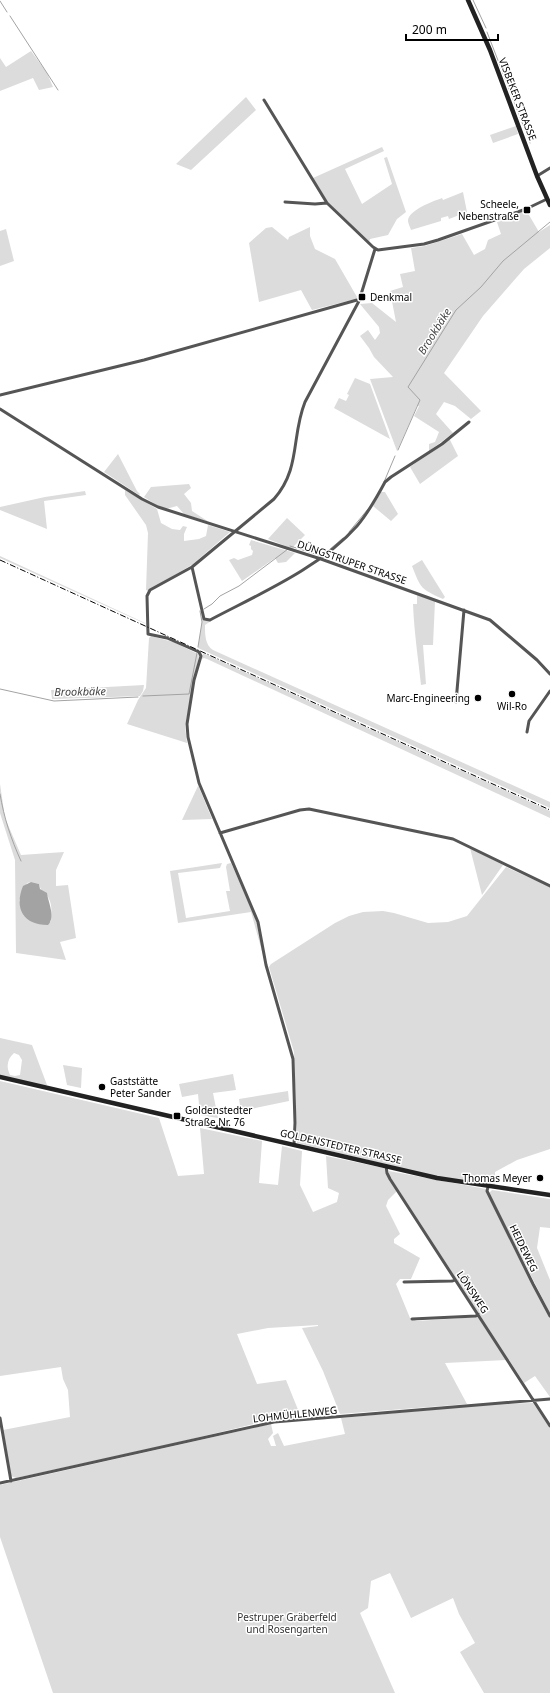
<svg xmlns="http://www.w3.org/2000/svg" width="550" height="1693" viewBox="0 0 550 1693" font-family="'Noto Sans',sans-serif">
<rect width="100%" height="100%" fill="#fff"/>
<path fill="#dcdcdc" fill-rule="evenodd" d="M31,51L47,73L53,87L39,90L33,78L0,91V58L6,67Z
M246,97L256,110L191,170L176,164Z
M516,126L518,134L493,143L490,135Z
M382,147L384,151L345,169L362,204L392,184L384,158L387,157L406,212L397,219L388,235L370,239L369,242L328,202L313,178Z
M463,192L467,212L449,219L448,216L441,218V221L411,230C410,227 408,223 408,221C408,210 434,201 442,198L443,200Z
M526,210L539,232L550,225V248L524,269L483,316L444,373L481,411L471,419L455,406L444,402L436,414L453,433L429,451V444L435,442L439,432L414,416L419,406H417L397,451L370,379L393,377L374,357L369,348L360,336L368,330L375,340L380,333L379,327L360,304L372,303L396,322L390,291L403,287L400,274L415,271L411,248L425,246L462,234L474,255L485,249L488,240L501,234L497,222Z
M272,227L288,240L289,237L310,227V236L315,249L335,259L357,297L356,299L312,310L301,290L259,302L249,243L266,228Z
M6,229L14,261L0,266V231Z
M355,378L370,384L390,439L334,408L339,398L346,401L349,395L347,394Z
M449,438L458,456L420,484L410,467Z
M118,454L137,491L140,494L139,495L104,472Z
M189,484L191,488L184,494L191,503L192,511L209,522L184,514L177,506L166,509L158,506L144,497L151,487Z
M125,490L157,509L161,523L172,529L180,530L183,526L187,527L184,534V541L199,539L206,536L208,525L230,532L193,564L148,591L146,590L148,533L146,525L125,495Z
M85,491L86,495L44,501L47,529L0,510V507L45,497Z
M381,492H385L398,514L391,521L373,506Z
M287,518L305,535L294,546L293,549L268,539Z
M251,540L295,553L286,562L278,563L275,558L242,581L229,560L234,558L238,560L252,555L253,551L251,549V546L249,545Z
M0,556L145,623L146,624L0,558Z
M422,560L445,597L443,599C421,589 421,589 412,566Z
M417,595L435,601L433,645H423L426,684L421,685C418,657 414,631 413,604H417Z
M201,612L204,621H211L205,625C205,635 205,645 213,650L550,802V808L198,648L202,621Z
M151,636L173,642L198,654L199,656L185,726L187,743L127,724L138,700L146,688L149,638Z
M203,653L550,811V818L207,659L204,658L202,659Z
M144,685L143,691L140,696L55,699H52L51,690Z
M0,784L5,818L21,855L64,852L56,870V886L68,885L76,938L60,942L66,960L16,953L15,860L0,813ZM31,882L39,884C40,890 44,892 48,897C53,905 51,914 51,922L19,901L27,883Z
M198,785L212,819L182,820L198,786Z
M470,848L503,865L482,895Z
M222,863L220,868L178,873L186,918L230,911L226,891H230L226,867L227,864L231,863L257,921L265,962L251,912L178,923L170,871Z
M506,867L550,887V1149L517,1160L495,1172V1186L438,1177L297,1143L294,1052L269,967L271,964L335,923L349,916L363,912L383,911L394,913L428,923L448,922L467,916Z
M0,1038L32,1045L47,1085L45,1086L0,1076ZM14,1053L19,1055L22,1060L20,1075L15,1076L10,1075C6,1067 7,1059 14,1053Z
M63,1065L82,1068L81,1088L67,1085Z
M233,1074L236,1090L213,1093L218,1118L200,1115L198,1094L182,1097L179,1084Z
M0,1081L159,1118L178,1176L204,1174L200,1128L262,1141L259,1183L278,1185L282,1146L302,1151L300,1185L313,1212L337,1202L339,1193L328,1188L326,1156L384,1168L397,1191L388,1200L386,1206L400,1234L394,1239V1243L420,1258L411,1279H400L396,1284L410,1318L417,1321L478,1317L506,1360L445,1363L467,1404L340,1414L323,1371L302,1328L318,1326V1325L268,1328L237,1334L257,1384L286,1380L301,1417L270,1420L171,1444L16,1478L11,1476L3,1430L70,1417L68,1390L63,1379L61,1367L0,1376Z
M288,1091L289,1101L241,1111L239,1099Z
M389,1171L486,1189L550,1318V1397L535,1376L524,1383L389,1175Z
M492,1190L550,1199V1228L540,1227L537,1248L550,1280V1313L489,1193Z
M533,1403L550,1428V1693H484L460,1652L475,1643L459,1614L453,1598L411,1618L390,1573L371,1581L368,1608L360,1613L395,1693H53L0,1537V1485L271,1424L273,1433L268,1439L271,1446H276L273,1436L278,1433L284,1446L345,1434L341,1418L494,1404Z"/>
<path fill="#a3a3a3" d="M31,882L39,884L40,889L47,893C48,902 56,917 48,925C23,925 14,908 23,886Z"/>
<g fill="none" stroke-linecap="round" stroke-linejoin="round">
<path stroke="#a3a3a3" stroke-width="1" d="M473,0L486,28
M0,1L7,12
M10,16L58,90
M487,32L530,143
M398,450L420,400L408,387L456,310L481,287L503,261L550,222
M384,482L395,456
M349,532L368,509
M290,546L322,556
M329,550L343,538
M204,609L212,604L220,596L239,586L288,549
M198,647L202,622L200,611
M0,689L54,701L138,697
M143,696L189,694L197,653
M0,794C4,818 11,839 21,861"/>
<path stroke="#555" stroke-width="3" d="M264,100L327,203L373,247L378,250L424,244L438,240L526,209L547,199
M537,176L550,168
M285,202L315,204L327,203
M0,395L144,360L357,300L359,301
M0,409L142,499L158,507L321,559L490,620L537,660L550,674
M192,567L204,619L210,620C259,594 320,568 357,526C368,513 377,497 385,482L391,477L442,444L469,422
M456,702L464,610
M527,732L529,721L550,691
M220,833L300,810L309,809L453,839L550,886
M294,1145L295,1123L293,1059L266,965L258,922L199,783L188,737L187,724L194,680L201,656L199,652L167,638L148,634L147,596L150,590L192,567L274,499C301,468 291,437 305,402L359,301L375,249
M386,1166L387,1173L390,1179L550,1426
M488,1187L487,1191L533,1284L550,1316
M404,1282L452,1281L455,1280
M412,1319L476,1316L478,1314
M0,1418L11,1481
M0,1483L274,1422L550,1399"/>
<path stroke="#222" stroke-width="4.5" d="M468,0L490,50L537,176L550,205
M0,1077L437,1178L550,1195"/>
<path stroke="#000" stroke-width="1" stroke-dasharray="6 2 1 2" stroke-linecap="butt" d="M0,560L550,810"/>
</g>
<g fill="#000" stroke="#fff" stroke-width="1.5">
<rect x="523" y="206" width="8" height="8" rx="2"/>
<rect x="358" y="293" width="8" height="8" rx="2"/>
<circle cx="512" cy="694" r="4"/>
<circle cx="478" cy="698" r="4"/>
<circle cx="102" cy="1087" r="4"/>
<rect x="173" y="1112" width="8" height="8" rx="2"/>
<circle cx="540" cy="1178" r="4"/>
</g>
<g text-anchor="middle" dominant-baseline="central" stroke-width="3" stroke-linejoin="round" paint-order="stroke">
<g font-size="10" fill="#000" stroke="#fff">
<text transform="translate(518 99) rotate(69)">VISBEKER STRASSE</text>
<text transform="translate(352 562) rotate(19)">DÜNGSTRUPER STRASSE</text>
<text transform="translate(341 1146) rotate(13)">GOLDENSTEDTER STRASSE</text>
<text transform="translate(524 1248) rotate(64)">HEIDEWEG</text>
<text transform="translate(473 1292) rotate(56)">LÖNSWEG</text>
<text transform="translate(295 1414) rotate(-6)">LOHMÜHLENWEG</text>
</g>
<g font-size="10" fill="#000" stroke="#fff" text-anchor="end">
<text x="519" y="204">Scheele,<tspan x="519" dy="12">Nebenstraße</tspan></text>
<text x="370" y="297" text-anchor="start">Denkmal</text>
<text x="470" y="698">Marc-Engineering</text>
<text x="512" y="706" text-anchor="middle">Wil-Ro</text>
<text x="110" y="1081" text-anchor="start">Gaststätte<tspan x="110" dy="12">Peter Sander</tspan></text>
<text x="185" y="1110" text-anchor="start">Goldenstedter<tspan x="185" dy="12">Straße Nr. 76</tspan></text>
<text x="532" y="1178">Thomas Meyer</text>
</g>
<g font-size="10" fill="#333" stroke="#fff">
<text x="287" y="1617">Pestruper Gräberfeld<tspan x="287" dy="12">und Rosengarten</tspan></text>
</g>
<g font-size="11" font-style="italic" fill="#444" stroke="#fff">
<text transform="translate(434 331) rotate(-58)">Brookbäke</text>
<text transform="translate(80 691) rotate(-1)">Brookbäke</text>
</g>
</g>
<path d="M406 34v6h92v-6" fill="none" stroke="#000000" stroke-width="2"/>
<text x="412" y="34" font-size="12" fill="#000000" stroke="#ffffff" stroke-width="3" paint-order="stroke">200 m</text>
</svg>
